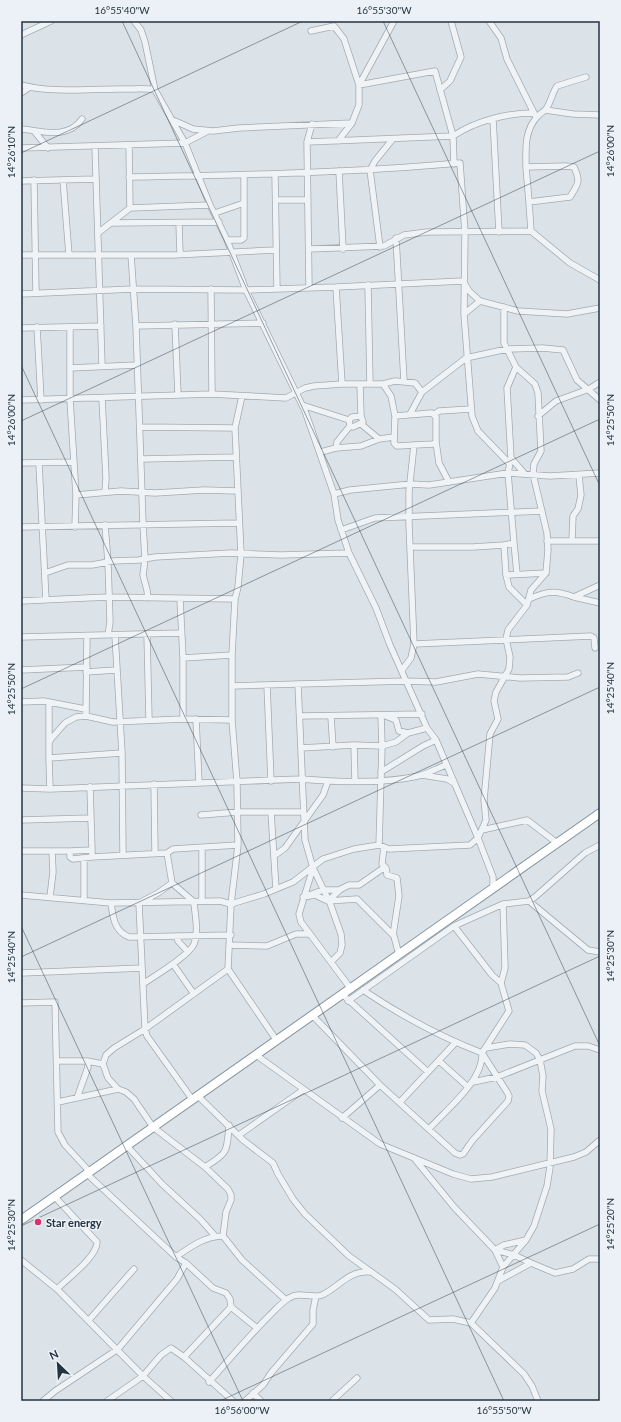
<svg xmlns="http://www.w3.org/2000/svg" width="621" height="1422" viewBox="0 0 621 1422" font-family="Lato,sans-serif">
<rect width="100%" height="100%" fill="#dce3e8"/>
<g fill="none" stroke-linecap="round" stroke-linejoin="round">
<defs>
<path id="minor" d="M489,21L501,38L507,59L535,115
M311,31L334,26L344,39L359,85L435,71L453,136L454,164
M21,35L51,21
M21,85C54,94 93,88 127,89C136,89 146,88 155,90
M440,90L450,81L461,57L451,21
M21,93L30,87
M545,110L573,114L600,115
M493,119L499,232
M175,121L193,129L213,131L239,128L352,123
M21,129C43,131 67,140 82,119
M34,131L48,148
M338,141L352,123L357,110L359,105V85L394,21
M307,142L453,136C476,121 506,113 534,113
M129,145L130,208
M95,146L102,366
M21,148L185,143L208,131
M566,166L574,167C581,182 578,184 570,197L529,202L526,167Z
M526,167C526,150 524,131 537,117C540,113 544,112 546,109C551,102 552,93 557,86L586,77
M339,171L343,249
M275,174L277,289
M129,177C239,175 350,173 460,163L465,233L464,314
M34,180L36,293
M63,180L69,255
M21,181L95,179
M276,200H308
M529,202L531,231
M215,213L244,203V175
M112,223L219,222
M179,223L180,254
M98,233L130,208L210,205
M396,238L404,381
M227,240H241L244,238V203
M380,247L370,170L375,161L392,140
M309,249L384,246L404,235L427,232L531,231L570,263L600,280
M21,255H173L276,250
M131,255L136,326L143,524L145,559L143,575L147,590L148,598
M368,285L370,384
M309,287L307,142L312,124
M336,287L342,384
M211,289L212,394
M21,294L133,289L246,290L336,287L463,281L469,291L480,301L518,311L567,314L600,308
M480,301L464,314L472,416L478,431L509,463
M175,324L178,395
M136,326L263,323
M37,327L41,400
M70,327V399L76,495L75,527
M21,328L101,326
M70,368L137,365
M360,384L361,416
M383,384L391,396L395,416
M242,396L235,428L241,554L238,587L235,599L232,655V720L237,782L238,845L231,904L228,969L277,1041
M102,398L106,478L105,492
M21,400L212,394L286,398L305,388L314,386L342,384H383L395,381L415,383L422,392
M302,405L349,420L352,417L361,416L363,422L353,427L350,426L349,420
M432,413L436,417V442L433,444L397,446L394,443L395,416Z
M410,414L422,392L466,358L507,349L543,348L563,350L577,380L600,400
M435,414L439,411L471,409
M538,416L556,401L589,389L600,382
M361,424L379,439
M140,427L235,428
M436,442L439,463L449,482
M336,448L337,442L350,426
M321,452L336,448L361,446L379,439L394,437
M511,458L507,388L516,367
M141,459L236,457
M21,463L73,462
M39,464L46,600
M334,494L350,490L411,484L429,485L508,473L550,476L600,473
M76,495L121,491L155,493L204,490L237,491
M105,525L108,562L110,622L108,635
M21,527L238,523
M341,530L375,518L542,511
M572,540L573,516L578,509L581,495L579,476
M547,541H600
M514,543L508,473L511,458L524,473
M410,547H473L504,545
M45,573L68,565H92L113,561L139,560L155,557L231,553L281,555L349,553
M517,574L514,543L504,545L506,575L546,573
M506,575L509,587L527,605
M574,597L600,603
M180,599L183,658V719
M529,599C547,591 555,590 574,597L600,585
M21,601L108,597L235,599
M147,634L149,720
M115,635L122,753
M21,637L181,633
M414,644L591,636L594,638L595,648
M183,658L232,655
M21,670L87,667
M402,670L411,658L414,644L409,524V492L414,445
M86,672L116,670
M298,684L305,840L313,868L330,903L341,934L342,945L340,953L331,962
M267,685L271,781
M232,686L406,681L436,682L478,674L520,678L568,677L578,673
M21,702L44,701L85,709
M86,716L87,636
M300,716L422,714
M331,717L333,747
M196,719L199,783
M408,733L427,728
M49,742V702
M354,745L355,781
M301,748L354,745L382,746L396,742L408,733L399,731L396,720L383,715
M49,758V743L51,739L65,723L76,717L86,716L113,722L183,719L232,720
M381,772L423,746L436,740
M422,775L447,779L454,783
M154,784L155,853
M90,787L92,850
M21,788L50,789L301,779C337,782 383,784 418,776C428,774 437,768 446,765
M50,789L49,758L122,753L123,855
M271,812L276,889
M201,815L238,812H302
M21,820L91,818
M482,830L527,820L557,843
M379,845L382,746L381,715
M384,847L382,864L386,868L387,875L397,878L399,896L393,935
M92,850V857L73,859L70,857V851Z
M21,851H70
M274,856L285,848L323,795L328,781
M92,857L167,853L173,849L238,845
M84,859V900
M313,868L299,914L301,922L351,989
M172,883L158,893L139,903L145,1029L147,1036L192,1099
M493,888V877L478,838L486,820L484,800L490,734L498,719L494,701L496,692L509,669L510,657L506,639L508,630L527,605L531,590L546,573L548,550L547,533L533,474L534,464L541,451L538,393L535,384L516,367L504,343V307
M21,895L111,903L220,901L231,904L264,894L293,882L323,859L354,849L379,845L389,849L470,845L478,838L436,740L427,728L390,645L376,608L349,553L338,520L334,494L305,411L246,290L227,240L210,205L185,143L155,90L145,42L141,30L134,21
M309,895L323,890H340
M50,897L53,872L52,851
M303,897L315,895L328,901L357,899L394,936L399,955
M329,900L341,889L349,885H359L385,867
M202,901V848
M529,901L588,950L600,952
M111,903C113,917 114,931 129,937L231,935
M177,936L178,941L188,952
M230,945L267,946L296,934H309
M173,964L194,994
M21,973L142,968
M501,983L505,968L503,904
M143,984C154,976 189,956 194,944C199,931 195,916 194,902L172,883L167,853
M363,990C400,1015 441,1037 482,1053C484,1080 446,1110 429,1129
M343,995L428,1072
M348,1001L454,926L503,904L529,901L535,897L585,853L600,845
M21,1003L55,1002L58,1132L65,1145L89,1171
M313,1016L380,1085L455,1153L460,1155L463,1154L472,1141L508,1101L509,1096L507,1092L482,1053L509,1011L501,983L492,975L454,926
M256,1055L380,1144L453,1174L471,1179L492,1177L574,1157L586,1152L600,1140
M58,1061H87L103,1064L106,1055L114,1048L145,1029L228,969
M439,1061L468,1087
M103,1064L108,1078L118,1089L126,1092L134,1099L153,1127L205,1167L228,1189L231,1195V1200L226,1212L223,1236L242,1260L286,1300
M473,1082L497,1077L575,1046H588L600,1050
M198,1096L243,1140L273,1163L278,1174L293,1199L305,1214L349,1256L395,1289L429,1320L453,1319L471,1323L524,1374L532,1386L538,1401
M77,1098L88,1067L87,1061
M58,1102L118,1089
M400,1102L456,1042
M342,1118L380,1085
M239,1135L303,1090
M126,1145L162,1184L201,1220L215,1236
M414,1158L454,1207L495,1250L503,1267
M205,1167C228,1153 227,1152 229,1125
M86,1173L176,1257L186,1263L213,1288L226,1293L230,1299L231,1307L184,1357
M54,1196L97,1242C97,1257 68,1278 57,1289
M495,1250L514,1255L531,1263
M495,1250L504,1245L526,1240
M176,1257C190,1247 205,1236 223,1236
M21,1260L57,1289L143,1376L171,1401
M498,1281L531,1263L555,1273L573,1269L589,1259H600
M231,1307L257,1328
M89,1320L134,1269
M471,1323L495,1288L503,1267L526,1240L534,1226L547,1186L550,1167L551,1129L542,1091L543,1076L540,1060L536,1053L525,1045L510,1044L486,1048
M209,1382C229,1360 248,1337 269,1316C275,1310 282,1302 289,1298C300,1291 311,1299 322,1295C339,1287 349,1270 370,1272
M253,1393L261,1401
M43,1401L55,1391L118,1349L177,1279L186,1263
M107,1401L143,1376L161,1355L171,1348L184,1357L233,1401
M245,1401L263,1385L271,1373L313,1324V1310L316,1296
M332,1401L357,1378"/>
<path id="highway" d="M21,1220L600,813"/>
</defs>
<use href="#minor" stroke="#a1abb2" stroke-width="7"/>
<use href="#highway" stroke="#8293a0" stroke-width="10"/>
<use href="#minor" stroke="#eff3f6" stroke-width="5.5"/>
<use href="#highway" stroke="#fff" stroke-width="8"/>
</g>
<path fill="none" stroke="#243340" stroke-width="1" stroke-opacity="0.45" d="M122,21L600,1046M383,21L600,486M21,153L303,21M21,365L504,1401M21,421L600,151M21,689L600,419M21,926L243,1401M21,957L600,687M21,1226L600,956M220,1401L600,1224"/>
<circle fill="#dd3169" stroke="#ebf1f6" stroke-width="1.5" cx="38" cy="1222" r="4"/>
<g text-anchor="middle" dominant-baseline="central" stroke-width="3" stroke-linejoin="round" paint-order="stroke">
<g font-size="11" font-weight="bold" fill="#243340" stroke="#ebf1f6" text-anchor="start">
<text x="46" y="1222">Star energy</text>
</g>
</g>
<rect width="621" height="1422" fill="none" stroke="#ebf1f6" stroke-width="44"/>
<g transform="translate(58 1364) rotate(335)" stroke="#ebf1f6" stroke-width="3" paint-order="stroke">
<path d="M0-3L7 15L0 10L-7 15Z" fill="#243340"/>
<text y="-6" font-size="11" font-weight="bold" text-anchor="middle" fill="#243340">N</text>
</g>
<rect x="22" y="22" width="577" height="1378" fill="none" stroke="#243340" stroke-width="1.5"/>
<g font-size="10" text-anchor="middle" fill="#243340">
<text x="122" y="14">16°55'40"W</text>
<text x="384" y="14">16°55'30"W</text>
<text transform="translate(610 151) rotate(-90)" y="4">14°26'00"N</text>
<text transform="translate(11 152) rotate(-90)" y="4">14°26'10"N</text>
<text transform="translate(610 420) rotate(-90)" y="4">14°25'50"N</text>
<text transform="translate(11 420) rotate(-90)" y="4">14°26'00"N</text>
<text transform="translate(610 688) rotate(-90)" y="4">14°25'40"N</text>
<text transform="translate(11 689) rotate(-90)" y="4">14°25'50"N</text>
<text transform="translate(610 956) rotate(-90)" y="4">14°25'30"N</text>
<text transform="translate(11 957) rotate(-90)" y="4">14°25'40"N</text>
<text transform="translate(610 1224) rotate(-90)" y="4">14°25'20"N</text>
<text transform="translate(11 1225) rotate(-90)" y="4">14°25'30"N</text>
<text x="242" y="1414">16°56'00"W</text>
<text x="504" y="1414">16°55'50"W</text>
</g>
</svg>
